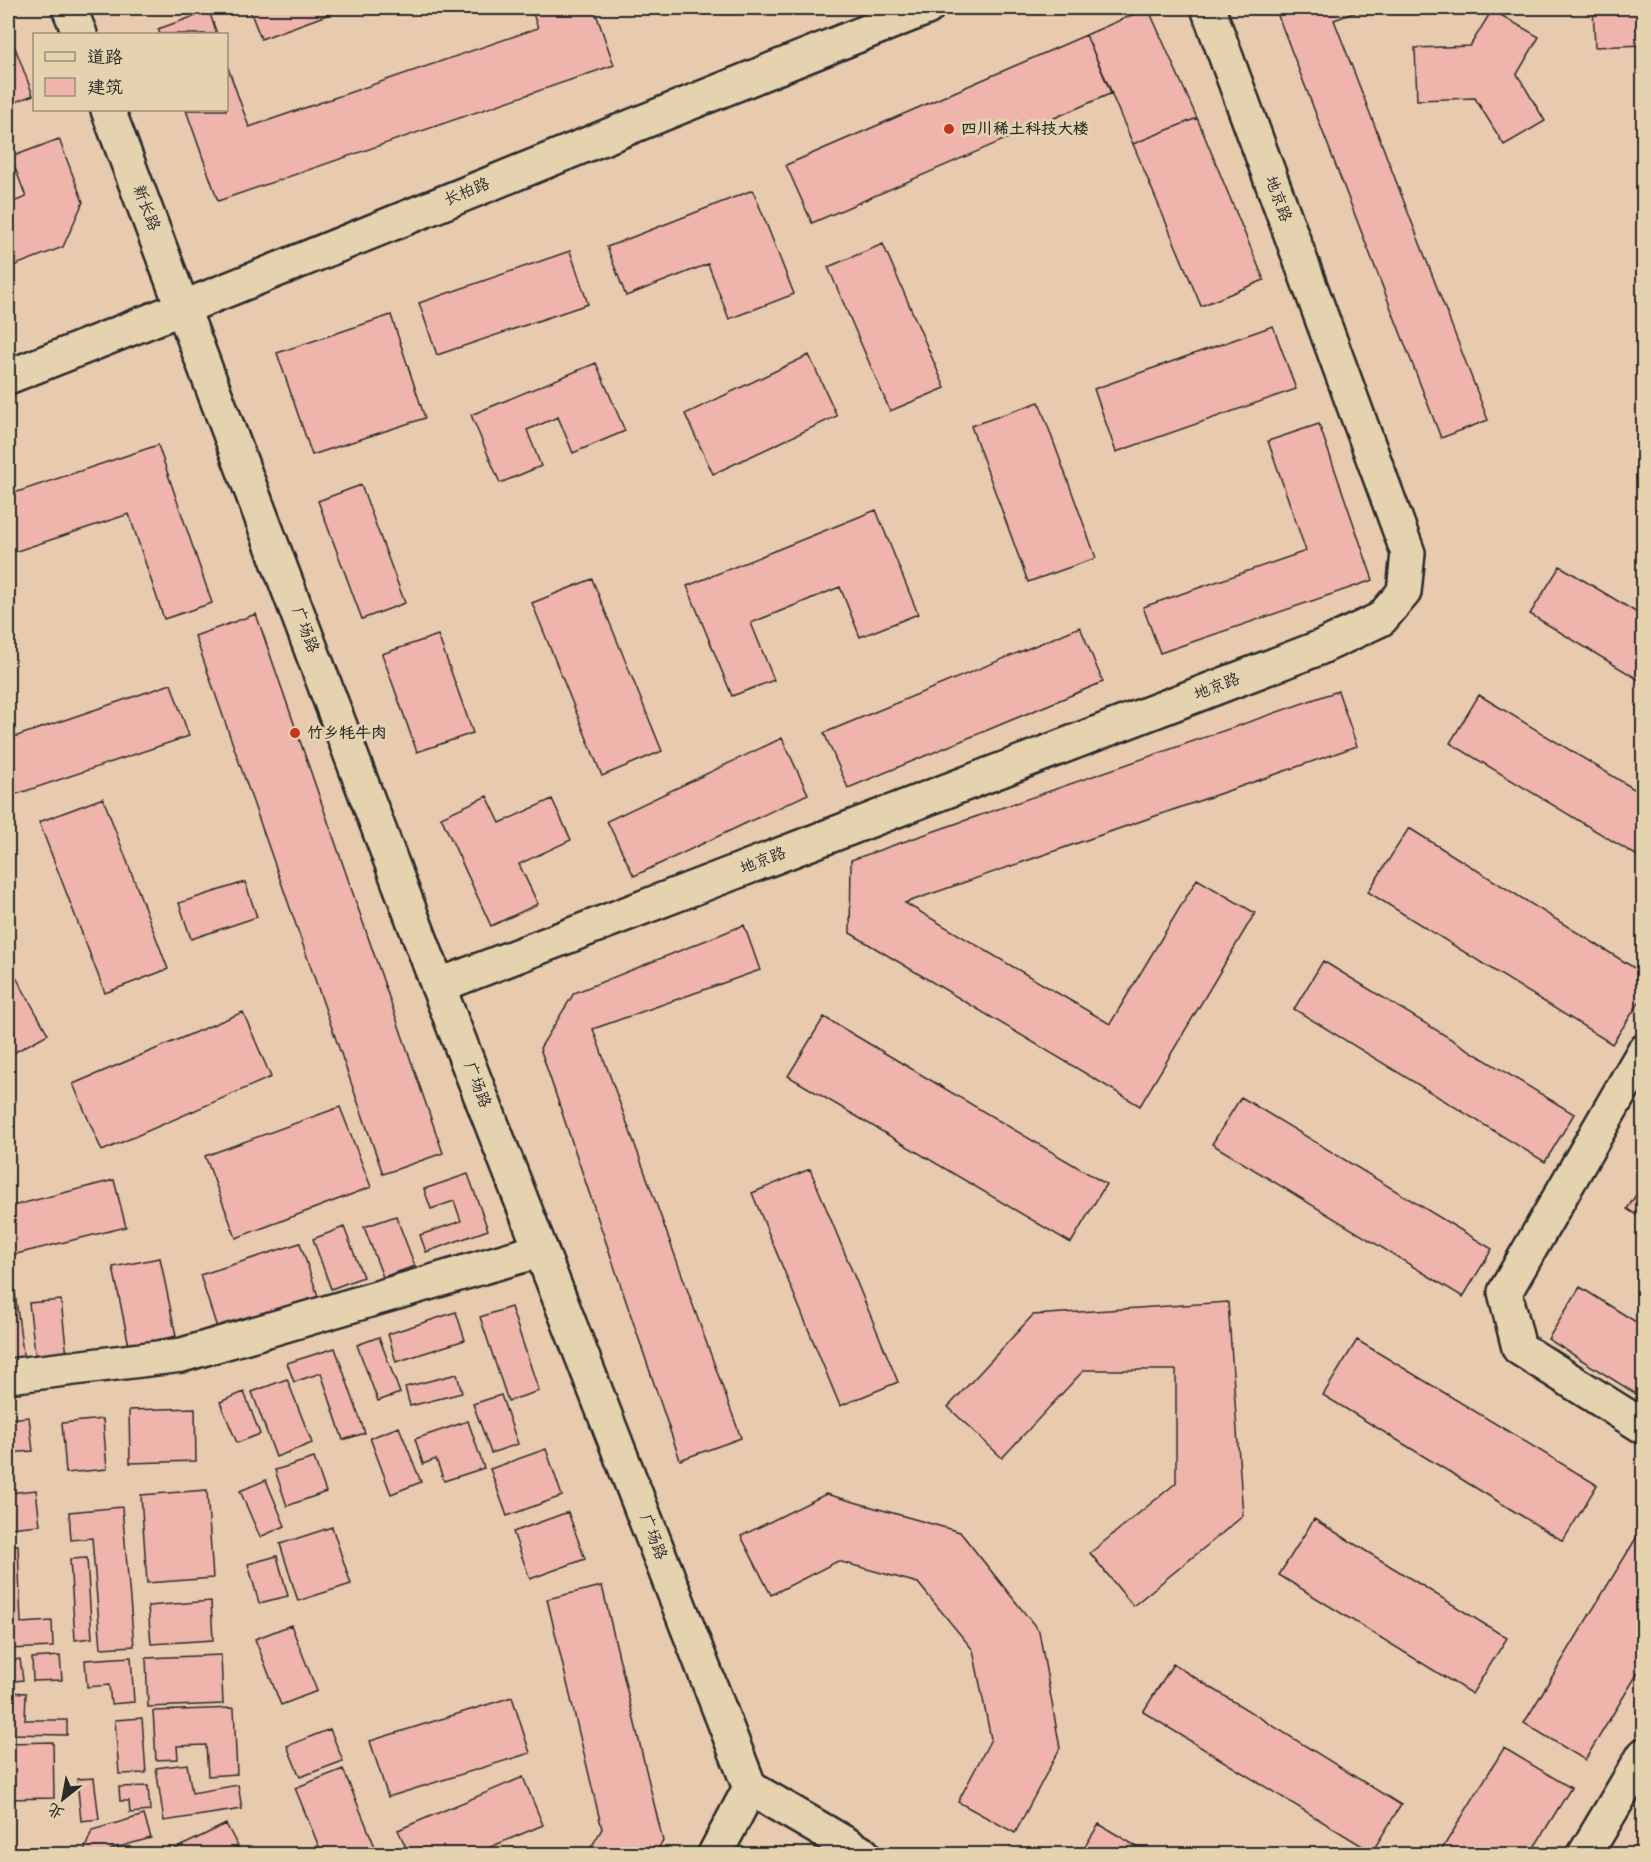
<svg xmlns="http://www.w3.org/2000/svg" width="1651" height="1862" viewBox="0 0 1651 1862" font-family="'Balsamiq Sans','LXGW WenKai TC',sans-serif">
<rect width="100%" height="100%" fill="#e8caaf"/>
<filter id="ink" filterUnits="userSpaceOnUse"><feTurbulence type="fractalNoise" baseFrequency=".0167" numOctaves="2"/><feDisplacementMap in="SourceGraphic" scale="12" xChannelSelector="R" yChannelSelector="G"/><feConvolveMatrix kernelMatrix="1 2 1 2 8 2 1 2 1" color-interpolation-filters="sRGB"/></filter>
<g filter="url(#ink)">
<path fill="#efb4ac" stroke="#2b2b2b" stroke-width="1.5" d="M249,8H346L261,39Z
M531,8H594L614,65L218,201L186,110H226V62L249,127L538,28Z
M1148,8L1197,118L1133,144L1086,35Z
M1275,8H1368L1334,20L1488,420L1441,438Z
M1593,8H1644V45L1595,47Z
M1492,10L1539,37L1517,74L1545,121L1504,145L1475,98L1417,100L1415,48L1470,46Z
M209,11L217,34H160L158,29Z
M8,29L33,95L8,105Z
M1086,35L1112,93L812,223L786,165Z
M1197,118L1264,280L1201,306L1133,144Z
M59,139L83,202L63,247L8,268V204L26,197L11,157Z
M753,190L794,294L729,319L708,264L626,296L607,247Z
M883,244L945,388L890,411L828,267Z
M570,251L588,304L437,355L419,303Z
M391,315L425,418L312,455L277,353Z
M1273,326L1296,389L1116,452L1094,389Z
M809,355L837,416L713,474L685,414Z
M596,363L625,431L573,453L558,417L527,430L541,466L500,483L471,415Z
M1039,402L1096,558L1028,582L971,426Z
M1319,424L1373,580L1160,653L1143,607L1306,551L1268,441Z
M158,445L212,603L164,619L129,514L8,554V495Z
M361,485L405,603L362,619L318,501Z
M876,510L918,614L860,637L840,587L751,623L774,680L732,696L687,586Z
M1560,566L1644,617V683L1530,614Z
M592,579L662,751L602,776L532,603Z
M256,614L443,1153L383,1174L195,636Z
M1080,627L1103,682L848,788L824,733Z
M438,635L473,733L417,752L382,654Z
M171,684L189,736L8,797V739Z
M1338,691L1357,746L905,903L1110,1024L1197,879L1255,913L1140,1106L850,933L851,860Z
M1479,695L1644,795V860L1450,743Z
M782,738L808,794L634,876L607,821Z
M487,796L500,823L552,799L571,840L519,864L538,904L491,926L441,817Z
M103,798L168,969L105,993L39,822Z
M1409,828L1644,974V995L1612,1044L1368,892Z
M245,882L257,917L191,939L179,903Z
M744,925L760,970L593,1029L741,1438L680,1460L540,1048L574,993Z
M1323,961L1574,1114L1545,1162L1294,1009Z
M8,963L48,1034L8,1056Z
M243,1012L271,1077L102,1151L73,1084Z
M824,1017L1106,1184L1071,1243L788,1076Z
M1241,1097L1492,1249L1463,1297L1212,1144Z
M340,1107L371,1187L236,1238L205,1156Z
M810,1169L898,1382L840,1406L752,1193Z
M468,1174L488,1230L426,1252L420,1235L461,1221L454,1201L431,1209L424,1189Z
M114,1180L126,1227L8,1256V1207Z
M1644,1182V1220L1627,1209Z
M396,1216L415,1266L383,1277L364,1227Z
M344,1227L363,1277L331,1289L313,1239Z
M300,1243L320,1302L219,1334L200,1275Z
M160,1258L176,1336L129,1346L113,1267Z
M1580,1287L1644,1327V1399L1548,1339Z
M15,1292L25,1368L8,1370V1293Z
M61,1300L67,1356L36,1360L29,1303Z
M1228,1302L1243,1516L1133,1606L1090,1553L1176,1483V1370H1084L1002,1458L948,1407L1033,1315Z
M511,1307L539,1391L508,1401L480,1317Z
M456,1312L465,1340L396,1362L388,1334Z
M379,1337L400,1393L378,1401L357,1345Z
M1357,1340L1597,1485L1563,1541L1323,1395Z
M335,1348L365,1433L343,1440L321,1373L294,1382L287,1363Z
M457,1374L462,1393L410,1406L405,1387Z
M287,1379L312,1443L276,1457L252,1392Z
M244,1392L260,1434L237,1443L220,1402Z
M501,1395L518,1444L491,1453L473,1404Z
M195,1408L196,1461L130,1463L129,1410Z
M29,1417L33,1451L8,1453V1419Z
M103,1419L107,1469L66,1473L62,1423Z
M468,1421L484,1468L444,1481L436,1459L423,1464L415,1439Z
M399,1427L421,1482L391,1494L370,1438Z
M546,1449L562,1496L507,1516L490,1469Z
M314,1458L326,1492L287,1506L275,1470Z
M266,1480L285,1526L260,1537L240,1491Z
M36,1490L40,1525L8,1528V1493Z
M207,1490L213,1578L147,1583L141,1495Z
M826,1494L960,1532L1039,1631L1060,1748L1015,1833L958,1802L991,1739L973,1650L918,1583L838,1561L771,1595L741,1536Z
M122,1507L134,1646L101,1648L92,1538L71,1540L69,1512Z
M568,1512L585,1559L530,1579L513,1532Z
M1314,1519L1507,1638L1472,1694L1279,1575Z
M1644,1525V1663L1585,1760L1524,1723Z
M332,1527L351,1584L298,1601L280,1544Z
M8,1545H18L21,1623L52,1621L53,1647L8,1649Z
M277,1556L288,1596L259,1603L248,1564Z
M87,1558L92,1638L75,1640L70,1559Z
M602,1586L663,1841L655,1854H587L602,1829L547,1599Z
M211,1601L213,1640L151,1644L148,1606Z
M291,1625L317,1691L281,1705L255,1639Z
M221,1655L223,1704L148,1707L146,1658Z
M60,1656L62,1680L33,1681L32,1658Z
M131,1657L134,1702L111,1704L109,1685L87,1687L85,1660Z
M20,1659L23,1680L8,1682V1661Z
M1173,1664L1401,1805L1372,1852L1143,1712Z
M8,1692L26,1693L25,1720H67V1735L8,1734Z
M512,1697L530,1753L388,1797L370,1741Z
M234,1708L237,1774L208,1776L206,1745L177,1746L178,1759L156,1760L153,1711Z
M142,1718L146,1773L119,1774L115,1720Z
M330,1729L343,1761L300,1777L287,1746Z
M53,1742L54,1798L8,1799V1743Z
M1504,1748L1571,1788L1530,1854H1439Z
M187,1764L192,1793L238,1785L242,1809L164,1821L156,1768Z
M343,1769L378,1854H322L295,1788Z
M523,1777L543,1825L474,1854H409L398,1830Z
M94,1778L99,1819L81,1821L77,1779Z
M148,1786L150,1811L130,1813L129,1801H120L119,1787Z
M144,1815L151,1838L111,1849L109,1854H83L92,1830Z
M226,1824L242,1854H165Z
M1099,1824L1149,1854H1080Z"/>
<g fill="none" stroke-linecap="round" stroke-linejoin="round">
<defs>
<path id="minor" d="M438,986L1319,648L1381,619L1404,592L1408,553L1208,8
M1644,1051L1505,1292L1519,1348L1644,1427
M8,1376L182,1355L541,1250
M1585,1854L1644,1755"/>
<path id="tertiary" d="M69,8L80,34
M108,110L438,986L750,1788L715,1854
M8,377C315,257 620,129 927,8
M750,1788L863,1854"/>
</defs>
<use href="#minor" stroke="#2b2b2b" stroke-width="38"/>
<use href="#tertiary" stroke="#2b2b2b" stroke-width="38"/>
<use href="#minor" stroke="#e5d3b0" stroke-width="33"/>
<use href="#tertiary" stroke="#e5d3b0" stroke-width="33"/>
</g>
</g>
<g fill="#c8321e" stroke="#e5d3b0" stroke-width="2">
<circle cx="949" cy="129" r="6"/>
<circle cx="295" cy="733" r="6"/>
</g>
<g text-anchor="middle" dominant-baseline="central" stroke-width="5" stroke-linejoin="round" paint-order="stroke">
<g font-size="16" font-weight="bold" fill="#2b2b2b" stroke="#e5d3b0" text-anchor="start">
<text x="961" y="129">四川稀土科技大楼</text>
<text x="307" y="733">竹乡牦牛肉</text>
</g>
<g font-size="16" fill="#2b2b2b" stroke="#e5d3b0">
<text transform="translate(467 192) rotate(-22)">长柏路</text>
<text transform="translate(1278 199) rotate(70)">地京路</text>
<text transform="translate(146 208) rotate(69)">新长路</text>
<text transform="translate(305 630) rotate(69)">广场路</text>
<text transform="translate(1217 687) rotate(-21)">地京路</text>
<text transform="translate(763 861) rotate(-21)">地京路</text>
<text transform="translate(477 1085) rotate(69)">广场路</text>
<text transform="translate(653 1537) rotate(69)">广场路</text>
</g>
</g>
<rect width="1651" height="1862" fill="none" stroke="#e5d3b0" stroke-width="30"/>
<rect x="15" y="15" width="1621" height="1832" fill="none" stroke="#2b2b2b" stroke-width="2" filter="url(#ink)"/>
<rect x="33" y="33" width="195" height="78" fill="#e5d3b0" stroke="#9b907b" stroke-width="1.5"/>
<rect x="45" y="52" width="30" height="9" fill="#e5d3b0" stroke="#9b907b" stroke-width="1.5"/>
<text x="87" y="63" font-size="18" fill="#2b2b2b">道路</text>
<rect x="45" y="78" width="30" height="18" fill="#efb4ac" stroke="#9b907b" stroke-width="1.5"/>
<text x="87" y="93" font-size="18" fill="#2b2b2b">建筑</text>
<g transform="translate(63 1799) rotate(211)" stroke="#e5d3b0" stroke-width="4.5" paint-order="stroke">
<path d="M0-4.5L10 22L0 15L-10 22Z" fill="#2b2b2b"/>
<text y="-9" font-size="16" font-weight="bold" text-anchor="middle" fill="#2b2b2b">北</text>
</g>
</svg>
